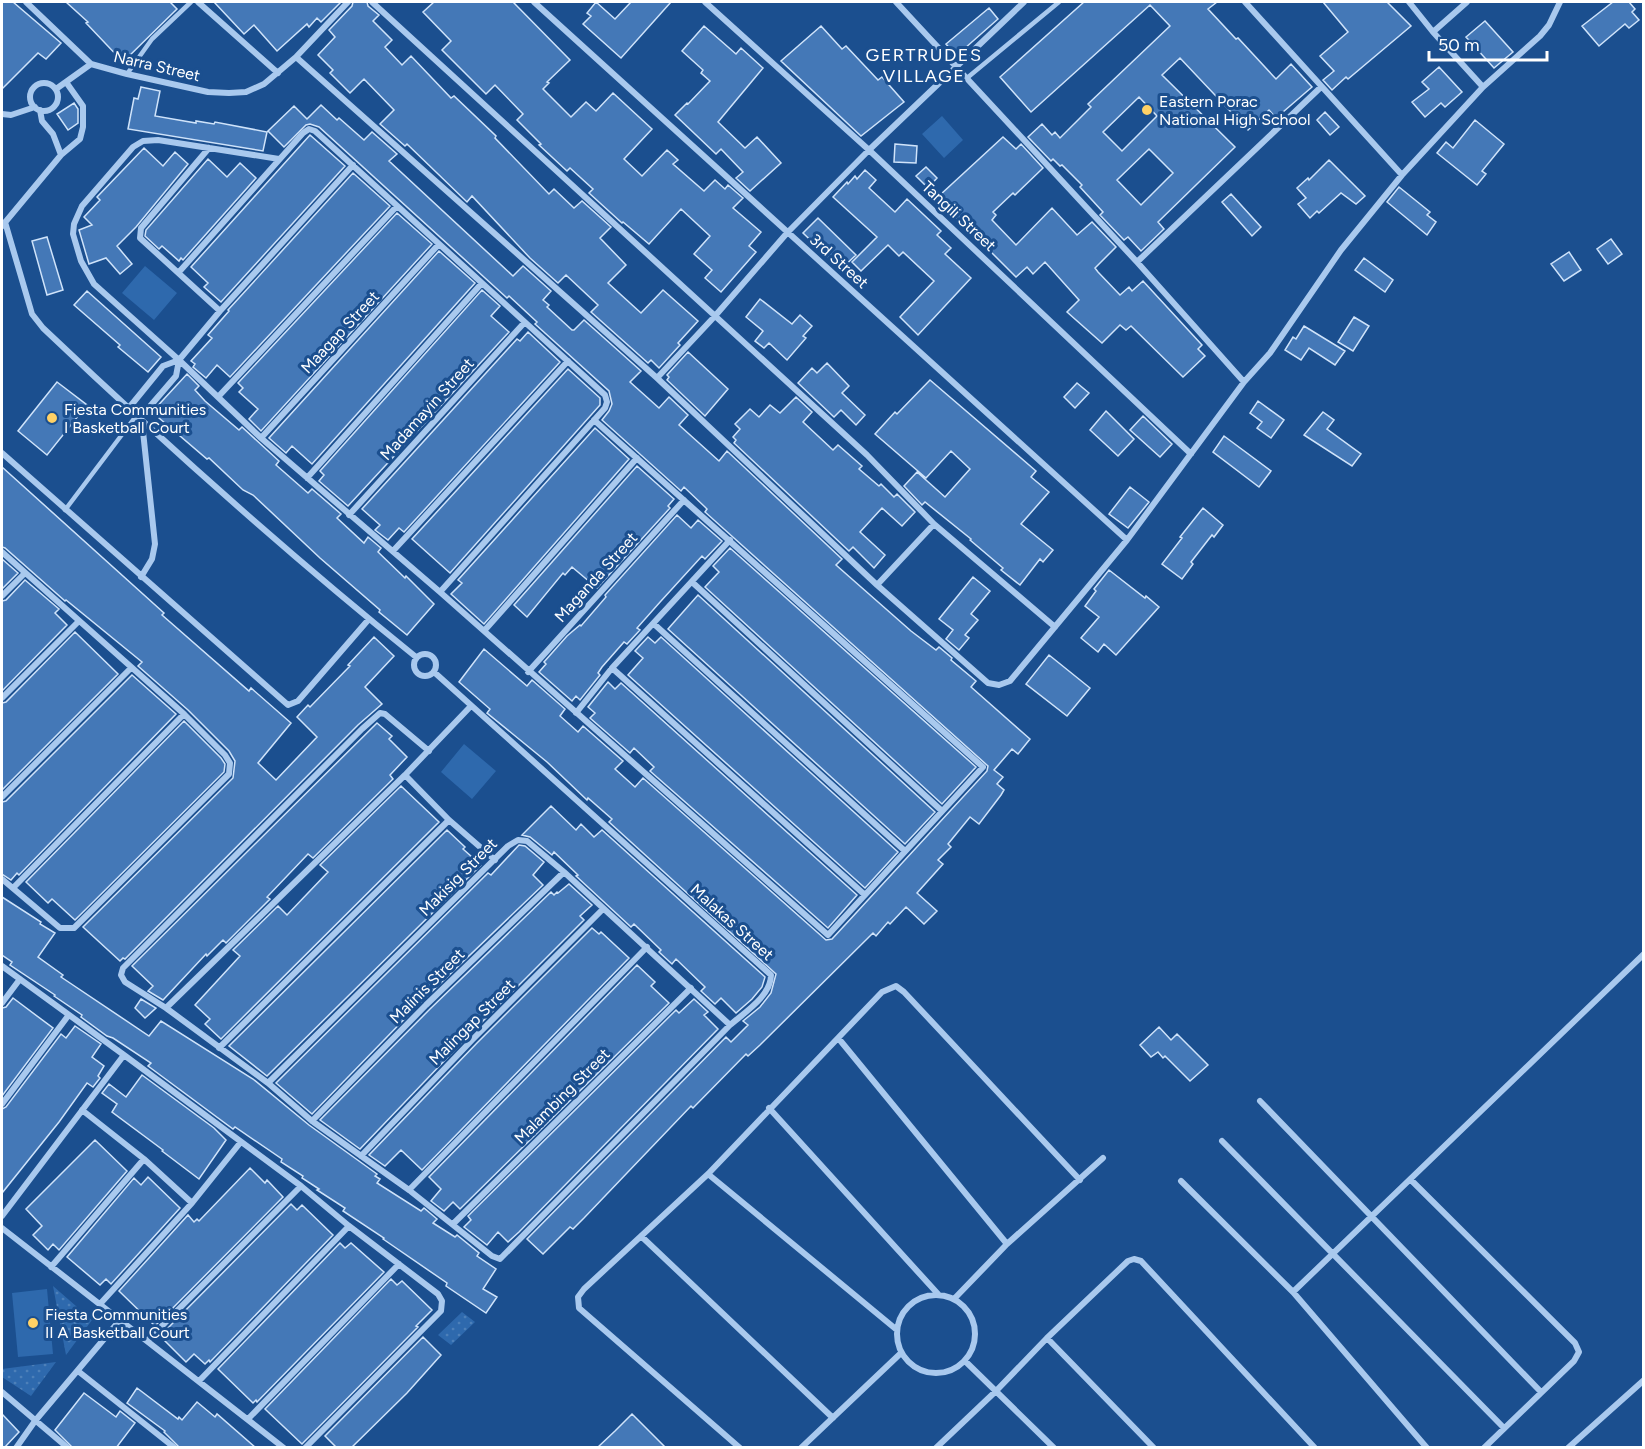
<svg xmlns="http://www.w3.org/2000/svg" width="1645" height="1449" viewBox="0 0 1645 1449" font-family="Figtree,sans-serif">
<defs>
<pattern id="park-dots" width="8" height="8" patternUnits="userSpaceOnUse" patternTransform="scale(1.5)"><rect width="8" height="8" fill="#2e69ad"/><path d="M2 2h.1M6 6h.1" fill="none" stroke="#4d80b9" stroke-width="1.8" stroke-linecap="round"/></pattern>
</defs>
<rect width="100%" height="100%" fill="#1b4f8f"/>
<path fill="#2e69ad" d="M942,116L963,140L944,158L922,134Z
M145,266L177,293L154,320L122,293Z
M464,744L496,771L472,799L441,772Z
M47,1289L53,1354L18,1357L12,1293Z"/>
<path fill="url(#park-dots)" d="M53,1286L92,1320L66,1355Z
M462,1312L475,1322L451,1345L438,1335Z
M56,1362L31,1396L2,1377V1369Z"/>
<path fill="#4478b7" stroke="#cfe3fa" stroke-width="1.5" fill-rule="evenodd" d="M2,2H13L61,43L46,59L38,53L2,89Z
M66,2H170L177,9L123,62L86,23L88,22Z
M214,2H341L321,22L317,18L309,27L307,24L277,51L254,25L244,34Z
M353,2H367L368,6L379,15L373,21L392,40L385,47L402,65L411,56L451,98L454,96L496,136L495,138L549,194L554,189L574,208L582,201L611,227L600,238L626,265L608,283L641,313L663,290L698,321L678,343L680,345L659,368L651,360L648,363L591,312L598,305L566,275L558,283L530,258L472,196L467,202L407,144L405,146L380,124L394,110L364,79L350,93L330,73L333,70L318,55L335,37L329,30L352,6Z
M434,2H513L570,60L547,82L549,83L543,89L571,117L586,102L596,111L613,93L652,129L624,159L642,176L667,150L678,160L673,164L704,191L715,180L725,189L728,185L743,198L733,208L761,232L749,246L756,252L721,292L705,278L712,270L694,254L710,236L681,209L649,244L623,222L622,223L589,193L593,189L570,168L567,171L539,145L541,144L517,120L523,114L495,85L486,94L442,50L451,41L423,12Z
M596,2L615,19L631,2H671L621,58L583,24L591,16L587,13Z
M1084,2H1217L1208,9L1236,39L1238,38L1276,79L1291,64L1312,87L1276,118L1269,110L1248,130L1180,58L1162,75L1235,147L1158,222L1164,229L1141,251L1128,237L1124,240L1100,215L1103,212L1080,187L1082,185L1062,165L1060,166L1053,159L1051,161L1028,137L1042,124L1052,135L1055,132L1060,138L1091,107L1088,104L1170,26L1150,5L1031,112L1000,77ZM1139,97L1157,116L1122,151L1103,132ZM1149,149L1173,173L1141,205L1117,180Z
M1323,2H1387L1411,26L1348,79L1346,77L1332,90L1323,80L1334,71L1320,56L1348,32Z
M1613,2H1629L1635,9L1632,12L1639,20L1629,28L1625,24L1599,46L1582,26Z
M989,8L998,19L956,56L946,44Z
M1485,21L1513,52L1494,68L1466,37Z
M704,26L736,54L741,48L763,68L718,122L745,148L757,137L781,163L750,191L736,178L743,172L721,149L716,154L675,115L687,103L688,104L710,81L701,73L703,70L682,51Z
M821,26L842,49L846,46L878,80L882,77L904,102L861,136L781,61Z
M1439,67L1462,92L1445,107L1441,103L1425,117L1412,102L1429,89L1422,82Z
M141,87L160,91L155,116L196,123V121L214,124L215,122L267,132L263,151L128,129L134,98L138,99Z
M74,103L78,109V123L68,130L57,114Z
M321,105L337,120L339,118L364,140L372,132L397,154L389,161L513,276L523,266L551,291L543,300L549,305L547,307L572,330H574L584,320L641,371L630,382L659,408L669,397L688,415L679,425L719,461L727,451L842,559L836,565L911,631L936,650L939,647L952,658L951,660L976,681L971,687L1030,739L1018,754L1012,749L994,770L1003,777L997,784L1004,790L1001,795L979,824L970,817L948,844L951,847L938,860L943,864L917,893L937,911L924,924L906,907L890,924L888,922L876,936L873,933L760,1045L748,1056L746,1054L693,1108L691,1106L584,1218L573,1229L570,1227L543,1254L527,1239L726,1037L731,1042L748,1025L743,1021L760,1007L771,993L776,974L609,822L612,819L588,798L587,800L547,762L487,713L490,709L459,682L484,649L527,686L532,680L565,709L560,716L578,732L583,726L623,761L615,769L635,787L643,778L826,940L832,939L987,771L988,766L705,512L707,509L705,507L684,487L681,491L602,420L609,411L612,404L609,391L535,324L537,322L509,296L507,298L319,127L310,124L306,125L284,147L268,131L294,106L307,119Z
M1325,112L1339,127L1330,135L1317,120Z
M1475,120L1504,144L1482,171L1486,174L1477,185L1437,153L1446,142L1453,148Z
M310,135L345,166L221,302L204,287L208,283L191,267Z
M1003,137L1016,149L1021,144L1043,168L1015,195L1013,193L993,212L996,215L992,220L1016,245L1052,208L1077,235L1092,222L1116,247L1095,268L1098,272L1120,295L1129,287L1132,291L1143,281L1202,345L1198,349L1205,356L1183,377L1131,326L1126,330L1120,325L1102,343L1067,312L1079,300L1045,262L1033,274L1027,267L1016,277L986,247L985,248L948,209L951,206L940,195Z
M895,144L917,146L916,163L894,162Z
M144,148L163,166L175,152L188,164L136,227L117,246L132,264L120,274L106,258L89,264L79,230L92,225L84,217L100,200L97,197Z
M208,159L227,177L240,163L256,178L183,260L181,258L179,261L162,246L159,249L145,236L146,230Z
M1329,160L1365,196L1356,204L1341,193L1319,213L1317,211L1310,218L1298,204L1306,198L1297,188L1308,178L1309,180Z
M926,167L937,178L928,188L916,176Z
M865,170L876,180L869,188L895,212L907,199L941,231L937,235L951,248L945,254L971,278L918,335L900,317L934,281L903,252L899,256L888,245L861,271L852,262L877,237L833,197L847,182L848,184L855,176L857,179Z
M353,173L390,206L230,377L217,365L206,378L193,367L195,364L191,361L212,338L208,335L229,311L228,310Z
M1399,187L1430,212L1427,215L1436,222L1427,235L1387,202Z
M1231,194L1261,227L1252,236L1222,202Z
M397,213L432,244L261,431L249,419L258,409L239,392L243,388L238,383Z
M818,218L856,255L841,269L803,233Z
M47,237L63,290L47,295L32,241Z
M1611,239L1622,254L1608,264L1597,249Z
M439,251L475,283L312,464L292,446L286,453L269,438Z
M1569,252L1581,270L1564,281L1551,264Z
M1364,258L1393,280L1385,292L1355,270Z
M482,290L500,306L491,316L509,332L348,506L319,481L324,475L320,471Z
M87,291L161,357L148,372L118,347L120,345L74,305Z
M760,299L792,324L800,315L812,326L803,336L806,338L787,360L769,343L764,348L755,341L763,331L746,317Z
M1354,317L1369,326L1353,351L1338,342Z
M1304,326L1345,351L1335,365L1309,348L1301,360L1285,350L1293,337L1296,339Z
M528,332L560,362L404,532L399,528L388,540L375,530L380,525L362,509L517,339L520,341Z
M688,352L728,389L705,416L667,380L669,377L667,375Z
M827,363L849,386L842,393L865,415L856,425L841,410L834,417L798,383L812,368L817,373Z
M568,369L600,398V405L450,573L412,539Z
M187,374L199,386L195,390L205,401L239,430L242,427L279,461L276,465L308,493L312,489L341,514L337,518L364,543L368,537L381,548L378,552L405,578L406,576L434,604L407,635L379,612L380,610L320,558L253,495L243,490L209,458L207,459L152,412Z
M930,380L1036,471L1031,477L1049,492L1021,524L1053,550L1043,562L1040,559L1020,585L1001,570L1003,568L970,540L971,539L925,502L922,505L904,486L917,472L945,497L970,469L951,451L926,478L875,434L895,412L897,414Z
M57,382L87,405L47,455L18,431Z
M1077,383L1089,393L1075,408L1064,397Z
M796,397L812,412L803,422L833,450L838,445L862,466L859,469L879,486L881,484L894,497L897,494L915,512L902,526L882,508L860,532L885,555L874,568L853,547L849,551L734,443L736,440L733,437L740,429L735,424L750,409L759,417L770,405L780,413Z
M1258,401L1284,420L1271,438L1257,428L1262,422L1250,413Z
M1106,411L1134,439L1118,456L1090,430Z
M1323,412L1334,420L1327,429L1361,454L1352,466L1304,435Z
M1143,416L1172,444L1160,457L1130,430Z
M595,428L629,459L484,624L451,594L462,583L458,580Z
M1224,436L1271,471L1259,487L1213,452Z
M637,466L674,499L668,506L670,508L597,588L572,567L565,575L563,573L527,617L514,605Z
M2,467L164,613L162,615L249,691L251,688L291,723L258,763L276,780L317,737L297,717L308,705L310,707L350,666L348,665L374,637L394,656L365,687L382,704L358,725L125,959L123,958L120,961L83,927L233,778L235,761L229,751L188,710L138,666L142,662L66,600L65,601L5,548L2,547Z
M1130,487L1149,502L1128,528L1109,514Z
M1203,508L1223,525L1214,537L1212,535L1191,562L1193,564L1182,579L1162,564L1182,538L1180,537Z
M677,515L691,528L698,520L722,541L705,559L702,556L661,601L637,628L640,630L627,644L624,642L602,667L598,673L600,675L580,700L576,696L572,701L539,672L546,664L544,662L567,636L580,625L581,626L606,597L605,595Z
M730,548L976,767L942,804L705,587L719,572L713,566Z
M2,559L18,573L2,589Z
M1109,570L1145,598L1146,596L1159,607L1116,655L1104,644L1098,652L1081,638L1099,617L1085,606L1096,591L1094,589Z
M973,577L990,591L971,614L978,620L965,635L969,638L959,650L946,639L953,630L939,619Z
M25,580L59,609L55,613L67,625L2,691V601L6,600Z
M698,595L935,812L905,844L668,629Z
M75,632L118,674L2,790V703L6,702Z
M648,637L655,643L661,637L898,852L865,888L628,675L643,658L635,651Z
M1049,655L1090,688L1067,716L1026,684Z
M132,675L176,714L19,875L17,873L11,880L2,874V802L6,801Z
M608,682L615,689L621,683L857,895L828,928L650,771L654,767L634,748L630,753L590,718L595,713L588,707Z
M184,721L221,758L225,764L224,772L75,920L52,899L48,903L26,882Z
M377,723L392,736L389,739L407,757L390,775L393,779L313,858L308,854L267,897L270,899L226,943L223,940L207,956L206,954L163,1000L148,991L153,986L132,966Z
M401,786L439,822L221,1039L205,1024L210,1019L195,1005L240,956L233,950L278,906L287,915L328,872L320,865Z
M551,806L576,830L581,824L594,837L602,830L765,977L762,987L752,999L736,1013L721,998L715,1004L701,991L705,987L676,959L672,964L659,952L661,950L634,924L631,927L576,876L578,875L554,852L552,855L530,837L522,835Z
M447,830L465,847L463,849L481,865L267,1076L229,1046Z
M519,845L525,846L544,862L533,875L543,885L422,1001L312,1114L276,1083L488,873L491,875Z
M569,884L592,905L580,916L584,920L469,1035L360,1149L320,1120L430,1009L551,892L554,895L557,892L558,893Z
M2,897L41,922L40,924L55,933L38,957L63,975L61,977L149,1036L161,1021L253,1079L309,1125L377,1174L375,1176L380,1179L377,1183L421,1211L424,1208L437,1219L433,1223L455,1237L457,1235L479,1253L477,1256L496,1269L483,1289L497,1297L486,1313L446,1286L447,1283L383,1239L384,1238L343,1211L345,1208L317,1190L319,1189L302,1178L303,1176L281,1162L282,1159L235,1127L233,1129L148,1066L151,1063L113,1038L107,1036L81,1017L82,1015L54,996L55,995L10,965L12,962L2,955Z
M592,928L599,934L601,932L629,958L422,1170L401,1150L385,1166L369,1155L477,1043Z
M637,965L655,982L651,986L669,1003L460,1209L453,1202L444,1211L431,1201L441,1189L429,1177Z
M13,998L53,1028L2,1096V1008L6,1007Z
M141,999L156,1008L145,1018L135,1008Z
M694,999L708,1012L704,1015L718,1029L519,1232L508,1242L498,1232L487,1245L464,1227L471,1220L468,1216L676,1010L679,1013Z
M75,1026L101,1044L92,1057L104,1066L98,1076L100,1078L93,1087L87,1083L59,1122L2,1193V1109L6,1107L61,1034L66,1038Z
M1159,1027L1171,1040L1177,1034L1208,1065L1190,1081L1165,1056L1163,1058L1158,1052L1151,1057L1140,1045Z
M142,1075L214,1128L226,1140L199,1179L162,1151L163,1150L112,1112L117,1104L102,1093L109,1084L126,1097Z
M95,1140L127,1171L59,1250L53,1244L48,1250L33,1235L42,1226L26,1209Z
M250,1168L265,1183L267,1180L283,1197L155,1326L119,1291L188,1215L194,1222L197,1219L199,1221Z
M148,1177L180,1208L111,1284L106,1279L100,1285L67,1257L134,1178L141,1185Z
M291,1204L297,1210L302,1205L333,1235L210,1362L209,1360L205,1364L194,1354L186,1362L163,1339L166,1336L163,1333Z
M340,1243L345,1248L351,1243L384,1272L257,1402L256,1400L253,1403L218,1369Z
M391,1279L397,1285L402,1281L432,1310L416,1326L418,1327L302,1444L265,1409Z
M423,1337L441,1355L407,1393L351,1448H337L325,1436Z
M137,1388L178,1419L179,1417L182,1420L197,1402L215,1417L217,1414L256,1448H180L164,1432L165,1431L127,1403Z
M84,1393L116,1417L120,1411L135,1423L116,1448H73L55,1430Z
M2,1414L19,1432L4,1448H2Z
M632,1414L666,1448H597L615,1431Z"/>
<g fill="none" stroke-linecap="round" stroke-linejoin="round">
<path stroke="#a9c9ee" stroke-width="4.5" d="M127,74L152,39L191,2
M967,78L1059,2
M65,510L136,416"/>
<path stroke="#a9c9ee" stroke-width="6" d="M26,2L91,64L127,74L208,92L229,93L246,92L264,84L296,57L348,2
M198,2L278,73
M372,2L867,455L934,524L1055,627
M534,2L1127,540
M705,2L869,150L1191,454
M896,2L1137,262L1244,382
M1245,2L1402,175
M1409,2L1433,32L1483,87
M1433,32L1467,2
M296,57L657,378L877,585L988,683L999,685L1010,681L1127,540L1244,382L1270,353L1341,250L1402,175L1483,87L1540,36L1549,25L1560,2
M30 97a14 14 0 1 1 28 0a14 14 0 1 1-28 0Z
M56,89L91,64
M40,110L42,121L53,134L61,155
M2,114L11,115L35,107
M209,148L141,228L140,238L220,311
M279,159L158,140L143,141L133,147L82,206L74,224L73,234L81,261L94,284L179,360L261,438L440,592L828,935L983,767L594,420
M5,222L32,314L43,328C163,442 287,553 416,657
M2,226L61,155L80,139L83,127V106L66,82
M1137,262L1321,87
M179,272L303,133L309,129L315,131L605,395L607,402L605,408L440,592
M657,378L715,316L787,233L869,150L1024,2
M218,397L397,206
M128,409L163,366L179,360L220,311L353,165
M139,419L176,376L179,360
M261,438L439,244
M2,453L288,705L298,701L369,619
M307,478L482,283
M349,515L524,323
M393,551L568,361
M2,552L184,714L225,755L230,763L229,774L74,928H60L2,879
M141,577L152,559L155,544L142,422
M692,582L942,811
M877,585L934,524
M2,596L25,573
M654,624L905,851
M484,631L637,458
M414 665a11 11 0 1 1 22 0a11 11 0 1 1-22 0Z
M612,668L865,895
M528,672L684,500
M2,698L79,621
M576,713L612,668L730,540
M429,751L385,714L380,713L362,729L123,968L121,975L125,982L166,1008L268,1083L312,1121L409,1190L492,1256L500,1259L730,1025C745,1012 771,996 771,975L434,672
M405,775L449,820L495,860
M2,797L131,668
M13,888L184,714
M2,966L124,1055
M2,1003L20,979
M166,1008L405,775L470,707
M839,1039L1007,1244
M219,1048L449,820
M268,1083L508,846L518,840L527,841L564,872L730,1025
M1260,1101L1541,1392
M2,1104L68,1016
M769,1108L938,1294
M82,1110L144,1159L192,1203
M312,1121L426,1005L564,872
M1222,1141L1504,1428
M361,1156L473,1039L603,909
M708,1174L897,1330
M1411,1180L1575,1343L1579,1352L1574,1361L1484,1448
M1181,1181L1293,1292L1427,1448
M409,1190L647,947
M2,1216L124,1055L301,1186L349,1226L438,1294L442,1301L441,1311L305,1448
M453,1224L691,988
M2,1228L284,1448
M641,1236L833,1418
M51,1267L144,1159
M1293,1292L1644,954
M897 1334a39 39 0 1 1 78 0a39 39 0 1 1-78 0Z
M954,1299L1007,1244L1103,1158
M100,1304L192,1203L240,1143
M1047,1338L1154,1448
M147,1341L301,1186
M965,1361L1054,1448
M78,1371L175,1448
M199,1381L349,1226
M2,1392L68,1448
M248,1419L399,1264
M16,1448L35,1421L120,1320
M740,1448L579,1308L578,1297L584,1289L708,1174L882,992L896,986L904,992L1080,1180
M801,1448L901,1353
M936,1448L996,1391L1047,1338L1128,1261L1134,1259L1141,1261L1315,1448
M1568,1448L1644,1380"/>
</g>
<g fill="#ffd166" stroke="#1b4f8f" stroke-width="2">
<circle cx="1147" cy="110" r="6"/>
<circle cx="52" cy="418" r="6"/>
<circle cx="33" cy="1323" r="6"/>
</g>
<g text-anchor="middle" dominant-baseline="central" stroke-width="6" stroke-linejoin="round" paint-order="stroke">
<g font-size="16" fill="#fff" stroke="#1b4f8f">
<text transform="translate(157 66) rotate(13)">Narra Street</text>
<text transform="translate(959 216) rotate(43)">Tangili Street</text>
<text transform="translate(839 261) rotate(42)">3rd Street</text>
<text transform="translate(340 332) rotate(-47)">Maagap Street</text>
<text transform="translate(427 409) rotate(-48)">Madamayin Street</text>
<text transform="translate(596 577) rotate(-48)">Maganda Street</text>
<text transform="translate(458 877) rotate(-45)">Makisig Street</text>
<text transform="translate(732 922) rotate(42)">Malakas Street</text>
<text transform="translate(427 986) rotate(-45)">Malinis Street</text>
<text transform="translate(472 1022) rotate(-45)">Malingap Street</text>
<text transform="translate(562 1096) rotate(-45)">Malambing Street</text>
</g>
<g font-size="16" fill="#fff" stroke="#1b4f8f" text-anchor="start">
<text x="1159" y="101">Eastern Porac<tspan x="1159" dy="18">National High School</tspan></text>
<text x="64" y="409">Fiesta Communities<tspan x="64" dy="18">I Basketball Court</tspan></text>
<text x="45" y="1314">Fiesta Communities<tspan x="45" dy="18">II A Basketball Court</tspan></text>
</g>
<g font-size="18" letter-spacing="1.5" fill="#fff" stroke="#1b4f8f">
<text x="924" y="55">GERTRUDES<tspan x="924" dy="21">VILLAGE</tspan></text>
</g>
</g>
<rect width="1645" height="1449" fill="none" stroke="#ffffff" stroke-width="6"/>
<path d="M1429 51v9h118v-9" fill="none" stroke="#ffffff" stroke-width="3"/>
<text x="1438" y="51" font-size="18" fill="#ffffff" stroke="#1b4f8f" stroke-width="4.5" paint-order="stroke">50 m</text>
</svg>
